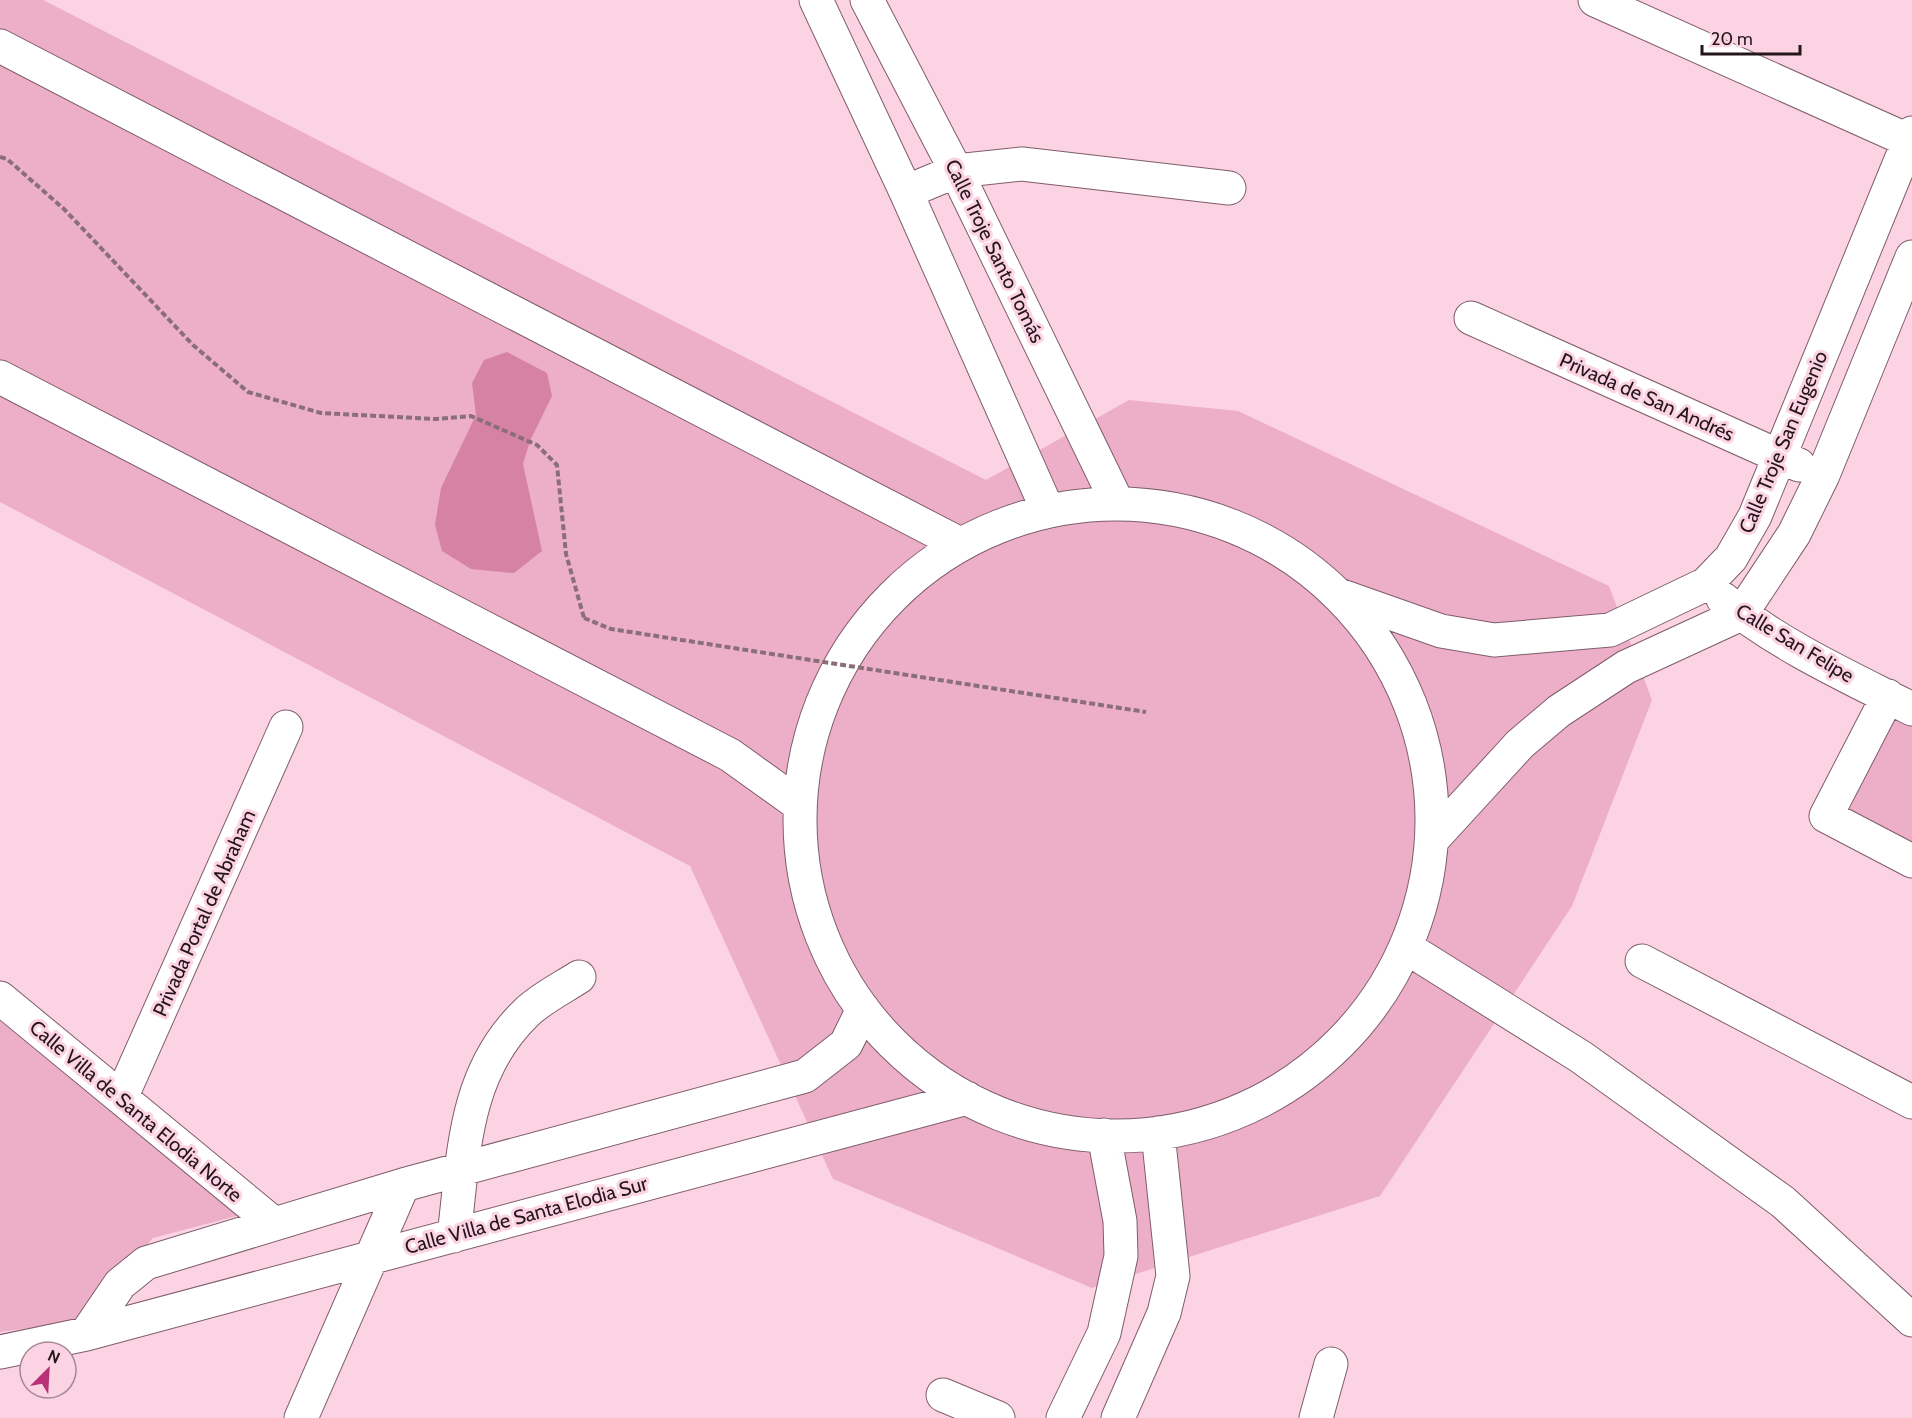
<svg xmlns="http://www.w3.org/2000/svg" width="1912" height="1418" viewBox="0 0 1912 1418" font-family="Cabin,sans-serif">
<rect width="100%" height="100%" fill="#fcd3e3"/>
<path fill="#edafc7" d="M0,0H43L986,480L1129,400L1238,411L1609,586L1652,700L1572,906L1380,1196L1092,1288L833,1179L690,866L0,502Z
M1893,712L1912,721V843L1849,811Z
M0,1021L237,1216L153,1238L80,1321L0,1332Z"/>
<path fill="#d582a5" d="M507,352L547,373L552,396L530,441L523,464L542,551L514,573L471,569L442,551L435,525L441,488L476,415L472,383L484,360Z"/>
<g fill="none" stroke-linecap="round" stroke-linejoin="round">
<defs>
<path id="minor" d="M816,0L906,192L1048,511
M867,0L956,171L1118,504
M1595,0L1912,142
M0,46L960,544
M906,192L956,171L1022,164L1229,188
M1471,318L1799,465
M0,377L730,755L797,803
M800 820a316 316 0 1 1 632 0a316 316 0 1 1-632 0Z
M1339,595L1441,631L1494,640L1610,630L1706,584L1731,558L1755,516L1912,133
M1723,599C1778,645 1849,677 1912,709
M1888,696L1826,816L1912,861
M1432,840L1520,744L1559,711L1626,667L1741,614L1794,534L1823,475L1912,257
M1407,948L1581,1057L1783,1202L1912,1320
M1642,961L1912,1102
M0,998L273,1223
M121,1098L286,727
M454,1236C464,1155 463,1074 526,1013C540,999 562,988 579,977
M86,1334L120,1284L146,1263L403,1185L805,1076L846,1044L863,1009
M0,1352L86,1334L967,1098
M943,1395L998,1418
M301,1418L403,1185
M1063,1418L1104,1333L1121,1256L1120,1221L1104,1135
M1118,1418L1164,1313L1173,1276L1158,1133
M1316,1418L1331,1364"/>
</defs>
<use href="#minor" stroke="#7f5d6a" stroke-width="35"/>
<path stroke="#8a6f79" stroke-width="4" stroke-dasharray="6 3" stroke-linecap="butt" d="M0,157L7,159L64,209L193,345L248,392L321,413L435,419L471,416L537,445L557,465L566,554L584,618"/>
<use href="#minor" stroke="#fff" stroke-width="33"/>
<path stroke="#8a6f79" stroke-width="4" stroke-dasharray="6 3" stroke-linecap="butt" d="M584,618L611,629L1146,712"/>
</g>
<g text-anchor="middle" dominant-baseline="central" stroke-width="6" stroke-linejoin="round" paint-order="stroke">
<g font-size="20" fill="#25161c" stroke="#fcd3e3">
<text transform="translate(995 251) rotate(64)">Calle Troje Santo Tomás</text>
<text transform="translate(1647 397) rotate(24)">Privada de San Andrés</text>
<text transform="translate(1783 442) rotate(-67)">Calle Troje San Eugenio</text>
<text transform="translate(1795 643) rotate(31)">Calle San Felipe</text>
<text transform="translate(204 913) rotate(-66)">Privada Portal de Abraham</text>
<text transform="translate(136 1111) rotate(40)">Calle Villa de Santa Elodia Norte</text>
<text transform="translate(526 1215) rotate(-15)">Calle Villa de Santa Elodia Sur</text>
</g>
</g>
<g transform="translate(48 1370) rotate(24)"><circle r="28" fill="#fcd3e3" stroke="#a68793" stroke-width="1.5"/>
<path d="M0-4.5L10 22L0 15L-10 22Z" fill="#b63176"/>
<text y="-9" font-size="16" font-weight="bold" text-anchor="middle" fill="#25161c">N</text>
</g>
<path d="M1702 45v9h98v-9" fill="none" stroke="#25161c" stroke-width="3"/>
<text x="1711" y="45" font-size="18" fill="#25161c" stroke="#fcd3e3" stroke-width="4.5" paint-order="stroke">20 m</text>
</svg>
